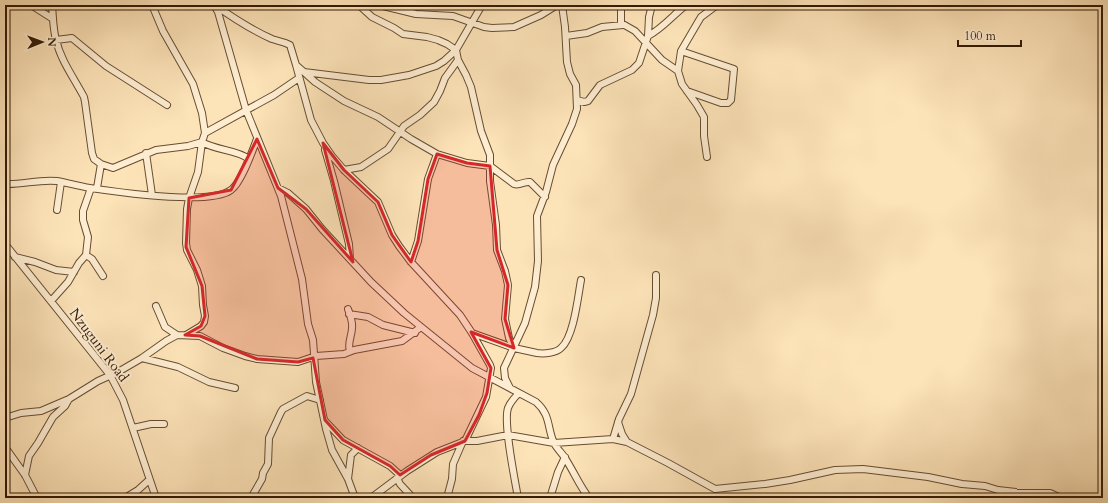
<svg xmlns="http://www.w3.org/2000/svg" width="1108" height="503" viewBox="0 0 1108 503" font-family="Cardo,serif">
<rect width="100%" height="100%" fill="#fde3b8"/>
<filter id="stains"><feTurbulence type="fractalNoise" baseFrequency=".005" numOctaves="4"/><feColorMatrix values="0 0 0 0 .2 0 0 0 0 .09 0 0 0 0 .02 0 0 0 .5 -.17"/></filter>
<radialGradient id="worn" r=".72"><stop offset=".6" stop-color="#630" stop-opacity="0"/><stop offset="1" stop-color="#630" stop-opacity=".3"/></radialGradient>
<g fill="none" stroke-linecap="round" stroke-linejoin="round">
<defs>
<path id="minor" d="M31,5L53,19
M52,5C53,16 53,29 56,40C61,61 74,78 84,97L85,102L92,153L94,159L101,164L113,168L156,150L188,146L202,142L205,133L274,95L299,78
M152,5L163,31L193,84L202,113L205,133
M214,5L218,12L246,110L281,196L302,279L308,324L313,340L316,382L326,429L332,450L348,479L355,498
M215,5C233,18 252,30 272,39C278,41 285,42 290,45L296,65L304,72L369,80H381L409,75L436,66L444,61L456,50L482,5
M359,5L372,17L394,28L403,34L427,37L438,40L447,44L456,50L458,60L466,75L471,87L481,131L490,155V181L496,225L497,250L505,271L508,285L505,319L509,338L514,348
M379,5L416,14L453,16L484,27L492,28L514,27L541,15L557,5
M621,5V23L635,31L662,60L678,71L682,84L697,105L704,117V136L707,157
M566,36L587,33L602,27L623,25
M648,36C663,28 673,15 686,5
M56,40L72,38L106,66L167,105
M681,51L734,69L731,100L728,103H721L687,91
M296,65L311,120L323,143L332,156L344,170L378,202L392,235L399,246L411,262L460,315L472,333L490,365L491,368L486,397L465,441
M678,71L681,51L698,22L701,17L717,5
M304,72L315,82L344,101L378,117L411,139L437,154L467,163L490,166L514,184C520,186 524,181 530,182L545,197
M577,100L584,102L588,101L600,85L632,70L639,63L648,36L649,17L652,5
M325,150L334,181L349,244L350,259
M146,153L152,195
M344,170L361,167L388,149L404,126L420,115L434,102L440,91L445,78L458,60
M5,184C22,185 39,179 57,181C68,183 78,186 90,188C117,192 210,206 231,190C241,183 252,152 257,139
M97,188L101,164
M278,188L288,193L306,209L322,229L371,282L404,313L472,368L536,402C551,415 547,428 554,443C557,449 562,453 565,458C574,472 579,485 589,498
M57,210L61,182
M5,244L110,375L123,400L156,498
M86,255L92,259L103,276
M15,257L35,262L56,270L74,272
M411,262L418,241L428,179L437,154
M51,301L68,282L79,263L86,255L88,237L83,220V211L91,188
M156,306L165,327L177,335
M348,309C350,315 353,322 352,328C352,336 347,343 350,351
M349,314L368,317L383,325L415,333
M472,333L514,348L537,353C544,354 556,353 561,348C574,337 578,296 581,280
M186,335L201,326L204,322L205,316L203,305L202,286L197,270L187,250L186,243L187,209L189,198L198,172L202,142C217,151 236,149 249,159
M142,358L178,367L209,382L235,388
M510,388L505,378L504,368L525,323L535,287L538,261L537,216L546,192L553,165L572,124L577,109L576,85L570,74L567,62L565,27L562,5
M5,418L21,413L41,411L69,399L98,381L118,372L142,358L166,341L177,335L200,336L223,348L245,356L257,359L298,362L316,356L344,354L354,350L402,341L421,327
M325,421L343,440L390,466L400,475
M618,422L622,434L627,442
M133,428L151,424H164
M613,439L619,419L631,394L653,315L656,298V275
M5,447L25,475L37,498
M25,475L29,456L38,443L53,417L65,406L69,399
M397,478L400,484L413,498
M348,479L351,455L358,448
M125,498L138,490L149,480
M251,498L262,479L263,473L268,464L269,438L281,412L283,409L307,396L320,400
M371,498L407,471L437,452L465,441H477L508,435L554,443L613,439L627,442L668,463L715,489L765,484L790,480L835,470L863,469L928,477L962,484L985,486L998,490L1016,492L1050,493L1061,498
M447,498L452,479L453,464L463,441
M518,498C515,480 503,423 508,408C510,403 515,397 519,393
M550,498L558,472L565,457"/>
</defs>
<use href="#minor" stroke="#664d32" stroke-width="8"/>
<use href="#minor" stroke="#feedd1" stroke-width="6"/>
</g>
<path fill="#d62828" fill-opacity="0.2" stroke="#d62828" stroke-width="3" stroke-linejoin="round" d="M257,139L278,188L306,209L353,262L323,143L344,170L378,202L392,235L411,262L418,241L428,179L437,154L467,163L490,166L497,250L508,285L505,319L514,348L471,332L491,368L487,393L479,415L465,441L431,455L400,475L390,466L343,440L325,420L313,358L298,362L257,359L200,336L185,335L201,326L205,316L202,286L186,247L189,198L231,190Z"/>
<g text-anchor="middle" dominant-baseline="central" stroke-width="4" stroke-linejoin="round" paint-order="stroke">
<g font-size="14" fill="#331b05" stroke="#feedd1">
<text transform="translate(99 345) rotate(53)">Nzuguni Road</text>
</g>
</g>
<rect width="1108" height="503" fill="none" stroke="#fde3b8" stroke-width="20"/>
<rect x="6" y="6" width="1096" height="491" fill="none" stroke="#331b05" stroke-width="2"/>
<rect x="10" y="10" width="1088" height="483" fill="none" stroke="#331b05"/>
<g transform="translate(42 42) rotate(89)" stroke="#feedd1" stroke-width="3" paint-order="stroke">
<path d="M0-3L7 15L0 10L-7 15Z" fill="#331b05"/>
<text y="-6" font-size="11" font-weight="bold" text-anchor="middle" fill="#331b05">N</text>
</g>
<path d="M958 40v6h63v-6" fill="none" stroke="#331b05" stroke-width="2"/>
<text x="964" y="40" font-size="12" fill="#331b05" stroke="#feedd1" stroke-width="3" paint-order="stroke">100 m</text>
<rect width="100%" height="100%" filter="url(#stains)"/>
<rect width="100%" height="100%" fill="url(#worn)"/>
</svg>
